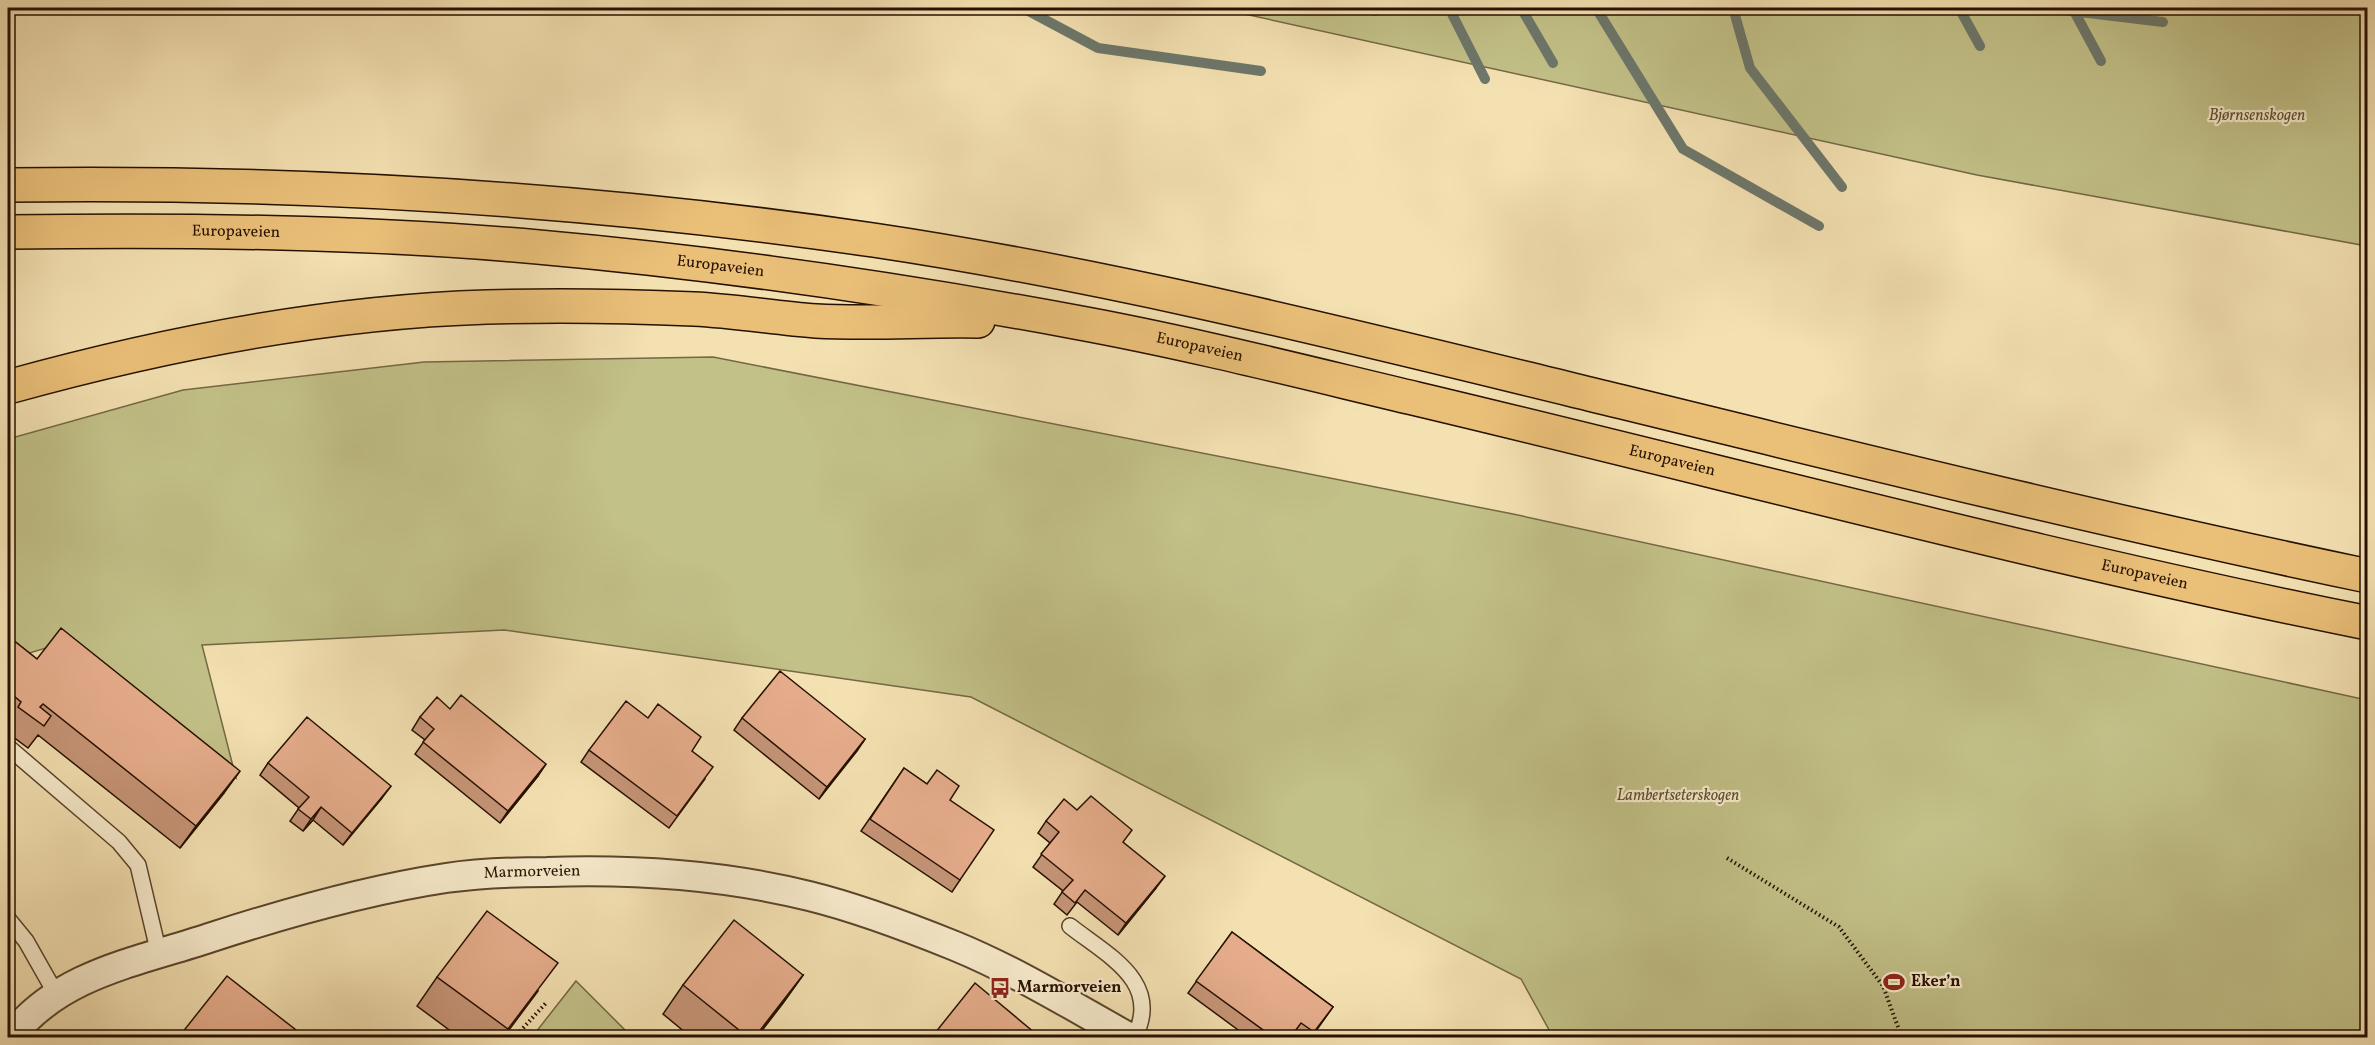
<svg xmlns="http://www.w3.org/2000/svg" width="2375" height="1045" viewBox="0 0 2375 1045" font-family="Vollkorn,serif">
<rect width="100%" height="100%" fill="#f4e1b2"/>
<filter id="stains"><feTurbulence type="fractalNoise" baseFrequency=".00333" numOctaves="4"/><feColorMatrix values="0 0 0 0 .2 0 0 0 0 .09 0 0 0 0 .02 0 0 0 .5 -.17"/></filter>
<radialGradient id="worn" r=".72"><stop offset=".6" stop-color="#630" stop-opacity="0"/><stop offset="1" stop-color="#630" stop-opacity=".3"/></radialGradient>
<path fill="#c2c188" stroke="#746844" stroke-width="1.5" d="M1217,8H2367V246L1977,175Z
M713,357L1513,514L2367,700V1037H1553L1521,979L971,697L504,630L202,645L236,778L49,647L23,655L8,646V439L183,390L424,362Z
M576,981L632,1037H532Z"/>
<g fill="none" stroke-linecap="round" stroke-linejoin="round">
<path stroke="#6d776b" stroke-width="10" d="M1023,8L1098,48L1261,71
M1373,8L1375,11
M1449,8L1485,79
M1521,8L1553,63
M1596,8L1683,149L1819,226
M1733,8L1750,68L1842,187
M1959,8L1980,46
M2047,8L2163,22
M2074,11L2101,61"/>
<defs>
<path id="service" d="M8,747L119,842L138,865L159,954
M8,919L26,941L56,994
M1070,926C1108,956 1163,982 1134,1038"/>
<g id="minor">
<path id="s1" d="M10,1038C58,974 137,962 209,938C286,913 366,890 446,878C480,873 514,872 547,872C635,869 724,875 809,896C858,908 908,927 955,946C1016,971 1072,1006 1130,1038"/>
</g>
<g id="trunk">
<path d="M8,185C297,181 586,198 873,240C1108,275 1339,333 1569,389C1834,454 2100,520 2368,576"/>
<path id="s2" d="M8,232C184,230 362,231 538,247C718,263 897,289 1075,322C1190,343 1303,372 1417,399C1733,474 2048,559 2368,623"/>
<path d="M8,387C163,344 326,312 487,307C556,305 625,306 694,309C735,311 775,318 816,321C870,324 925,320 978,321"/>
</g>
</defs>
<use href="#service" stroke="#5a442c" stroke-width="18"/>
<use href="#minor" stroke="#5a442c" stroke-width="32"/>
<use href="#trunk" stroke="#261000" stroke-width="36"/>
<path stroke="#261000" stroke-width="4" stroke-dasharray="1.5 3" stroke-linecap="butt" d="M1727,858L1839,927L1883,986L1902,1038
M514,1038L546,1003"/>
<use href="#service" stroke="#f8eccd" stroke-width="15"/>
<use href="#minor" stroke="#f8eccd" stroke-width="28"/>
<use href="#trunk" stroke="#eac079" stroke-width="33"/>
</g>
<path fill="#c69578" stroke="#261000" stroke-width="1.5" d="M8,636L37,659L224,793L180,848L38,735L28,748L8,733Z
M450,709L538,776L500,823L415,754L425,740L412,730L420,717Z
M742,718L865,739L819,799L734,730Z
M589,750L692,751L705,779L669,828L581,762Z
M268,763L382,798L343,845L313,820L303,831L290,821L299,808L260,775Z
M904,768L950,800L960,880L952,892L861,831Z
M1077,810L1123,842L1156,888L1118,935L1077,902L1067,915L1054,904L1063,891L1033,867L1050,843L1038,833L1046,821Z
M1232,932L1333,1007L1311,1038H1296L1292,1035L1291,1038H1249L1188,993Z
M803,975L783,1003L756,1038H692L663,1014L683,985Z
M437,977L538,991L503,1038H460L417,1006Z"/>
<path fill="#a17962" stroke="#261000" stroke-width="1.5" d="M865,739L857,751L819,799L827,787Z
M546,764L538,776L500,823L508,811Z
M240,771L224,793L180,848L196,826Z
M391,786L382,798L343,845L352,833Z
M321,807L313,820L303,831L311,819Z
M1165,876L1156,888L1118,935L1126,923Z
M803,975L783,1003L756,1038H754Z"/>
<path fill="#e6ad8c" stroke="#261000" stroke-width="1.5" d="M61,628L240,771L196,826L43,704L40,707L51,716L44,726L18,707L21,702L8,691V636L37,659Z
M780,671L865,739L827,787L742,718Z
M461,695L546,764L508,811L423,742L434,729L420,717L437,697L450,709Z
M626,701L648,718L658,704L701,737L692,751L713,767L677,816L589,750Z
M307,717L391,786L352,833L321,807L311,819L298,809L309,797L268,763Z
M904,768L927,784L937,770L959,786L950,800L994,830L960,880L870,819Z
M1091,796L1132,830L1123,842L1165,876L1126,923L1085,890L1075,903L1062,892L1073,880L1041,854L1059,832L1046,821L1064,799L1077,810Z
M487,911L558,963L508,1029L437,977Z
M734,920L803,975L754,1038H749L683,985Z
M1232,932L1333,1007L1314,1032L1301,1023L1290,1038H1274L1196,981Z
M227,976L296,1030L290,1038H178Z
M975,983L1041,1038H931Z"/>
<defs>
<symbol id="stadium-bare" viewBox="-9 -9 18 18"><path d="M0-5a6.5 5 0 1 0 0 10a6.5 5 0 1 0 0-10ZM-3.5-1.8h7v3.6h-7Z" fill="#8f2418" stroke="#f8eccd" stroke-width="2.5" paint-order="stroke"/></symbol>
<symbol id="bus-bare" viewBox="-9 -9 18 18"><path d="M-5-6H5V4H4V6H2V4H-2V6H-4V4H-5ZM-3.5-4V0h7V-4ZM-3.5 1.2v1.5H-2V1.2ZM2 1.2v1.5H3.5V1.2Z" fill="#8f2418" stroke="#f8eccd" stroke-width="2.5" paint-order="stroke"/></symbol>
</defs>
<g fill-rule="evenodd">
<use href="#stadium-bare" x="1879" y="967" width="30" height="30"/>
<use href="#bus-bare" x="985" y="973" width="30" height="30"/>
</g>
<g text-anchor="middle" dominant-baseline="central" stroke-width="4.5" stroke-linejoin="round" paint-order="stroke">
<g font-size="16" font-style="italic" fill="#5d4e30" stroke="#f8eccd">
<text x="2257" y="116">Bjørnsenskogen</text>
<text x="1678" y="796">Lambertseterskogen</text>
</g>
<g font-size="16" fill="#261000" stroke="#f8eccd">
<text stroke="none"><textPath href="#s2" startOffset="228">Europaveien</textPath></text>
<text stroke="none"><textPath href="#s2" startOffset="714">Europaveien</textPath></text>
<text stroke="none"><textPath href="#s2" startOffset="1200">Europaveien</textPath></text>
<text stroke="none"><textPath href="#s2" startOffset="1686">Europaveien</textPath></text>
<text stroke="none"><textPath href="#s2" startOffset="2172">Europaveien</textPath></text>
<text stroke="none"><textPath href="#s1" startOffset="558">Marmorveien</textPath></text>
</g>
<g font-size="16" font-weight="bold" fill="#261000" stroke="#f8eccd" text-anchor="start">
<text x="1911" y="982">Eker’n</text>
<text x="1017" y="988">Marmorveien</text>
</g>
</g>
<rect width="2375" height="1045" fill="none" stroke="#f4e1b2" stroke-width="30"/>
<rect x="9" y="9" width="2357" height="1027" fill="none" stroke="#261000" stroke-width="3"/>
<rect x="15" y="15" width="2345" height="1015" fill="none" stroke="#261000" stroke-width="1.5"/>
<rect width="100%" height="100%" filter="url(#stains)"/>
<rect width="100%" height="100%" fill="url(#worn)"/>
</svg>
